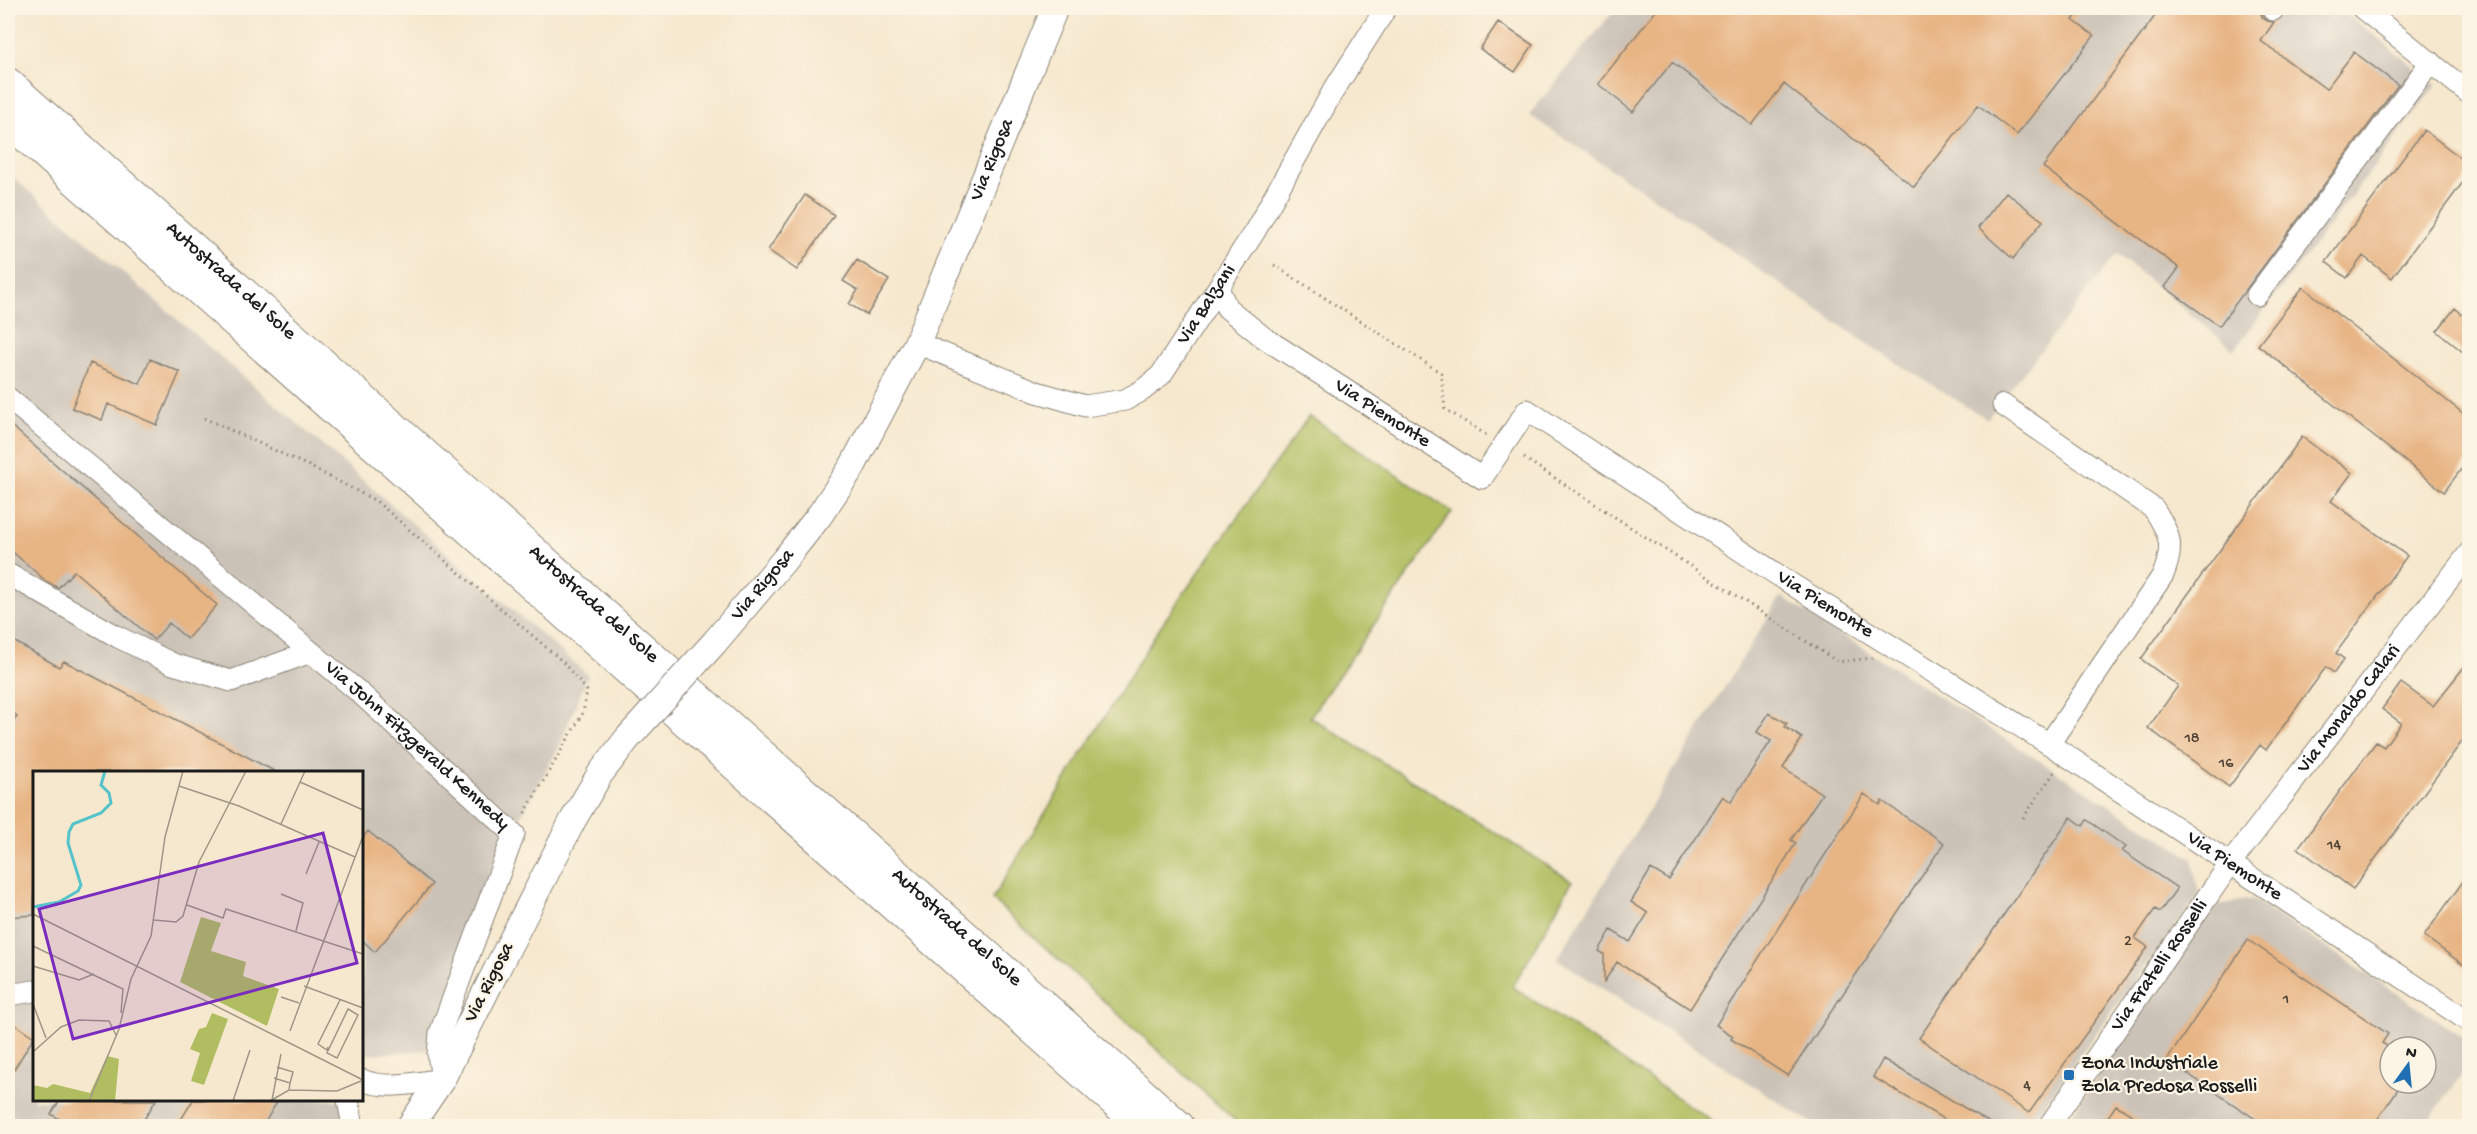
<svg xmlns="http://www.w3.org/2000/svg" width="2477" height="1134" viewBox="0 0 2477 1134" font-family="'Gochi Hand',sans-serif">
<rect width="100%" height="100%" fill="#fcf5e5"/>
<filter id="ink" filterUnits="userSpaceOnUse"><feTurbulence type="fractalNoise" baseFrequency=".0167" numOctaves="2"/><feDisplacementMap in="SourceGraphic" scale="12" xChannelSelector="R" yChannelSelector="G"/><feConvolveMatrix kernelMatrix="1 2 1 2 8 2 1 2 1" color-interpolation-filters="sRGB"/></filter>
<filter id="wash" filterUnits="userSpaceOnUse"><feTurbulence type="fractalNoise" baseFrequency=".008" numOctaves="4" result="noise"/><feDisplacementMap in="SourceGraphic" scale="24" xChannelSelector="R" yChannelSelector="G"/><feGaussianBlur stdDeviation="1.35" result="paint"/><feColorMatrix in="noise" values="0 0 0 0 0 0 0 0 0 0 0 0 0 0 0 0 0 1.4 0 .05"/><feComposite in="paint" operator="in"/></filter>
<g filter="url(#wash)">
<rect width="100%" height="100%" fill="#f6e8ce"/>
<path fill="#cbc3b8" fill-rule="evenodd" d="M1616,8H2340L2436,85L2234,350L2117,254L1987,419L1881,353L1674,211L1529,115Z
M8,173L588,675L559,747L492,869L430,1050L362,1055V772H34V1100H342L354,1126H8Z
M1781,596L2192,858L2199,895L2087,1045L2030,1126H1816L1557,959Z
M2252,899L2469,1041V1065L2425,1126H2064L2212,906ZM2390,1047H2426V1083H2390Z"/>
<path fill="#b0be61" stroke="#666d3e" stroke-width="1.5" d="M1309,416L1452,512L1310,717L1572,881L1513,987L1719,1126H1241L992,899L1160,627Z"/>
<g id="blocks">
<path fill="#e7b483" d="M1658,8H2083L2073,20L2094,36L2017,135L1978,105L1914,187L1784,84L1752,125L1672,62L1633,112L1598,84Z
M2161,8H2260L2262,17L2267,21L2274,22L2261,41L2326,89L2354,52L2398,85L2219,326L2165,287L2179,268L2043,167Z
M1498,22L1533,45L1515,72L1480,49Z
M2424,130L2469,164V174L2392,278L2363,256L2347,278L2326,262Z
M2006,192L2043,221L2013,259L1978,228Z
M805,195L834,215L797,270L768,250Z
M857,260L889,280L867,315L849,304L858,290L843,281Z
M2303,287L2469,418V459L2444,492L2258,345Z
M2455,308L2469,320V357L2437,331Z
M150,359L180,372L157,425L108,404L102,420L72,408L90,363L140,384Z
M8,423L217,605L187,639L169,623L154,640L74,571L58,588L46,581L8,548Z
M2302,437L2352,473L2331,501L2407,556L2336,653L2344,659L2334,673L2326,667L2266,750L2260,745L2229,787L2148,728L2178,686L2141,659Z
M8,638L59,667L64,661L276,772H34V915L8,917V728L17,716L8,708Z
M2469,661V732L2353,889L2298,848L2376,742L2384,747L2401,723L2382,709L2401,683L2433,706Z
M1769,713L1787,723L1785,727L1802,738L1783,768L1822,794L1791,840L1796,843L1690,1009L1617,962L1604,982V954L1599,951L1611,930L1630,942L1648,913L1631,902L1651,869L1669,880L1723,796L1731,802L1771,741L1757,732Z
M1864,794L1880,805L1882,801L1944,843L1788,1076L1731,1039L1733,1036L1716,1025Z
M2071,817L2083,826L2087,820L2126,847L2122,851L2177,888L2160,912L2155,909L2135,938L2148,947L2029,1113L1919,1038Z
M368,831L432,884L375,952L362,940V839Z
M2469,873V969L2424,936Z
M2248,940L2388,1034L2382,1043L2390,1048V1083H2402L2373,1126H2266L2167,1060Z
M16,1025L34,1037L8,1079V1038Z
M1883,1059L1995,1126H1955L1873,1077Z
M60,1100H156L140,1126H54L59,1119L51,1114Z
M193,1100H278L263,1126H177Z
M2116,1105L2149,1126H2102Z"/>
</g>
</g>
<g filter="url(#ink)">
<use href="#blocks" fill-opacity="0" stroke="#898275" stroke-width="1.5"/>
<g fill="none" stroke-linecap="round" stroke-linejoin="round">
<defs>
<g id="minor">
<path d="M2273,8V10"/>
<path d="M2362,8L2470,94"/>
<path id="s1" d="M1218,288L1227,308L1263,337L1482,478L1527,410L1796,587L2049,744L2470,1022"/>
<path d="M2257,295L2431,62"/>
<path id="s2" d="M917,343L1037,392L1085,406L1125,400L1143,390L1161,375L1255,231L1332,93L1386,8"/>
<path id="s3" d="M8,398L360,693L514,834L440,1033L438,1054L442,1079C416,1083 386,1090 362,1080"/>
<path d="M2003,405L2154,509C2170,534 2175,546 2163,575L2049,744"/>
<path d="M8,574L118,637L173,664L231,681L311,652"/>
<path d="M8,995L34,991"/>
<path d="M348,1100L353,1126"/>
<path id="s4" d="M2049,1126L2230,864L2470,552"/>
</g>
<g id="major">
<path id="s5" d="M852,467L917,343L1055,8"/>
<path d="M410,1126L442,1079L498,967"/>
</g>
<g id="highway">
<path id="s6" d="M8,83L1179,1126"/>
<path d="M8,121L1142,1126"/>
</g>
</defs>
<use href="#minor" stroke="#898275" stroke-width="23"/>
<use href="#major" stroke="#898275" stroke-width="28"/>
<use href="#highway" stroke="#898275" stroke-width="32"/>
<path stroke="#898275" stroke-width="3" stroke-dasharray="1.5 4.5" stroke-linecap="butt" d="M1274,265L1441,373L1445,409L1488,436
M204,418L309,466L376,501L562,661L587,691L583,713L523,816
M1524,458L1838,662L1873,658
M2023,818L2055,771"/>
<use href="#minor" stroke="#fff" stroke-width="21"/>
<use href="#major" stroke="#fff" stroke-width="26"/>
<use href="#highway" stroke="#fff" stroke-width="30"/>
<defs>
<g id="major-bridge">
<path id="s7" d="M498,967L573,820L600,774L627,739L714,643L785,559L819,516L852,467"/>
</g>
</defs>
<use href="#major-bridge" stroke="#898275" stroke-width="28" stroke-linecap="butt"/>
<use href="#major-bridge" stroke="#fff" stroke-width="26"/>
</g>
</g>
<rect fill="#1f6fb2" stroke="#fcf5e5" stroke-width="2" x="2063" y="1069" width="12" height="12" rx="3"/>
<g text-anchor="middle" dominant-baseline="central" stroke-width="4.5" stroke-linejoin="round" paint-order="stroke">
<g font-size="16" fill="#4f4236">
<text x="2192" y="739">18</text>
<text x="2226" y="764">16</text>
<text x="2334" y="846">14</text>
<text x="2128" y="942">2</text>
<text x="2286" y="1000">1</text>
<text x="2027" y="1087">4</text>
</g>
<g font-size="20" fill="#1c1c1c" stroke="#fcf5e5">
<text stroke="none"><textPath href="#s5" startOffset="338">Via Rigosa</textPath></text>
<text stroke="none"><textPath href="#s6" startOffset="298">Autostrada del Sole</textPath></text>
<text stroke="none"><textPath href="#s2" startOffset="348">Via Balzani</textPath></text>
<text stroke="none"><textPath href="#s1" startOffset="210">Via Piemonte</textPath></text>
<text stroke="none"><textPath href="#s7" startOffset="468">Via Rigosa</textPath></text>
<text stroke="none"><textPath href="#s6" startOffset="784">Autostrada del Sole</textPath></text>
<text stroke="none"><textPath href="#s1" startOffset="766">Via Piemonte</textPath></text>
<text stroke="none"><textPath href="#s4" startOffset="514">Via Monaldo Calari</textPath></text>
<text stroke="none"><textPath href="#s3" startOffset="537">Via John Fitzgerald Kennedy</textPath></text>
<text stroke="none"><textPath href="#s1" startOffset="1252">Via Piemonte</textPath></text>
<text stroke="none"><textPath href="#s6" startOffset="1270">Autostrada del Sole</textPath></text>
<text stroke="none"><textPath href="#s4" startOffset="195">Via Fratelli Rosselli</textPath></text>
<text transform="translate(490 983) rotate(-63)">Via Rigosa</text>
</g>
<g font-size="20" fill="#1c1c1c" stroke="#fcf5e5" text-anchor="start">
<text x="2081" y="1064">Zona Industriale<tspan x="2081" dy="23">Zola Predosa Rosselli</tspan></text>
</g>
</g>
<g transform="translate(33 771)">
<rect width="330" height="330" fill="#f6e8ce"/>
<path d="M168,146L188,152L178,180L213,191L210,205L246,218L234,255L147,211ZM179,242L195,248L171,314L158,310L167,282L157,278L166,258L173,256ZM74,285L86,288L82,330H0V314L14,317L20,313L57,322Z" fill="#b0be61"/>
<path fill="none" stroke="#55c3ca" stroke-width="3" d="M0,136L26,131L45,120L48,114L35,72L36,61L40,53L68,42L78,32L76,22L68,14L72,0"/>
<path fill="none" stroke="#9f9687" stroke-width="1.5" d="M267,11L330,39M146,15L206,35L322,86M248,53L272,0M273,103L286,71M248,123L270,132L263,160M154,134L190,147L193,138L330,183M0,143L330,309M121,149L143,151L150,145L166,91L213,0M0,175L90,218L88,242M0,195L46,209L61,203M271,215L330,237M248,226L266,232M0,233L13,267M315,238L325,244L304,287L294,282ZM257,260L330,65M295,276L294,279L285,273L307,229M0,281L28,256L46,249L76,250L83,264M244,296L260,301L257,312M241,307L257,312L256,319M239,329L248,283M56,330L86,258L98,208L118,165L132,66L150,0M200,330L217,279M237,330L256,319L304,320L328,310"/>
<path fill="#7b2cbf" fill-opacity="0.15" stroke="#7b2cbf" stroke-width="3" d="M290,62L324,192L40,268L6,138Z"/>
<rect width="330" height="330" fill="none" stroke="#1c1c1c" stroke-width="3"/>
</g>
<rect width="2477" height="1134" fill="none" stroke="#fcf5e5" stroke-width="30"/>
<g transform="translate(2408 1065) rotate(15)"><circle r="28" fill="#fcf5e5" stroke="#a29e95" stroke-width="1.5"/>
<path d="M0-4.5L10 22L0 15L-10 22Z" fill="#1f6fb2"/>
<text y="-9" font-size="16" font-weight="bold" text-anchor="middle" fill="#1c1c1c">N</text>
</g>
</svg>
